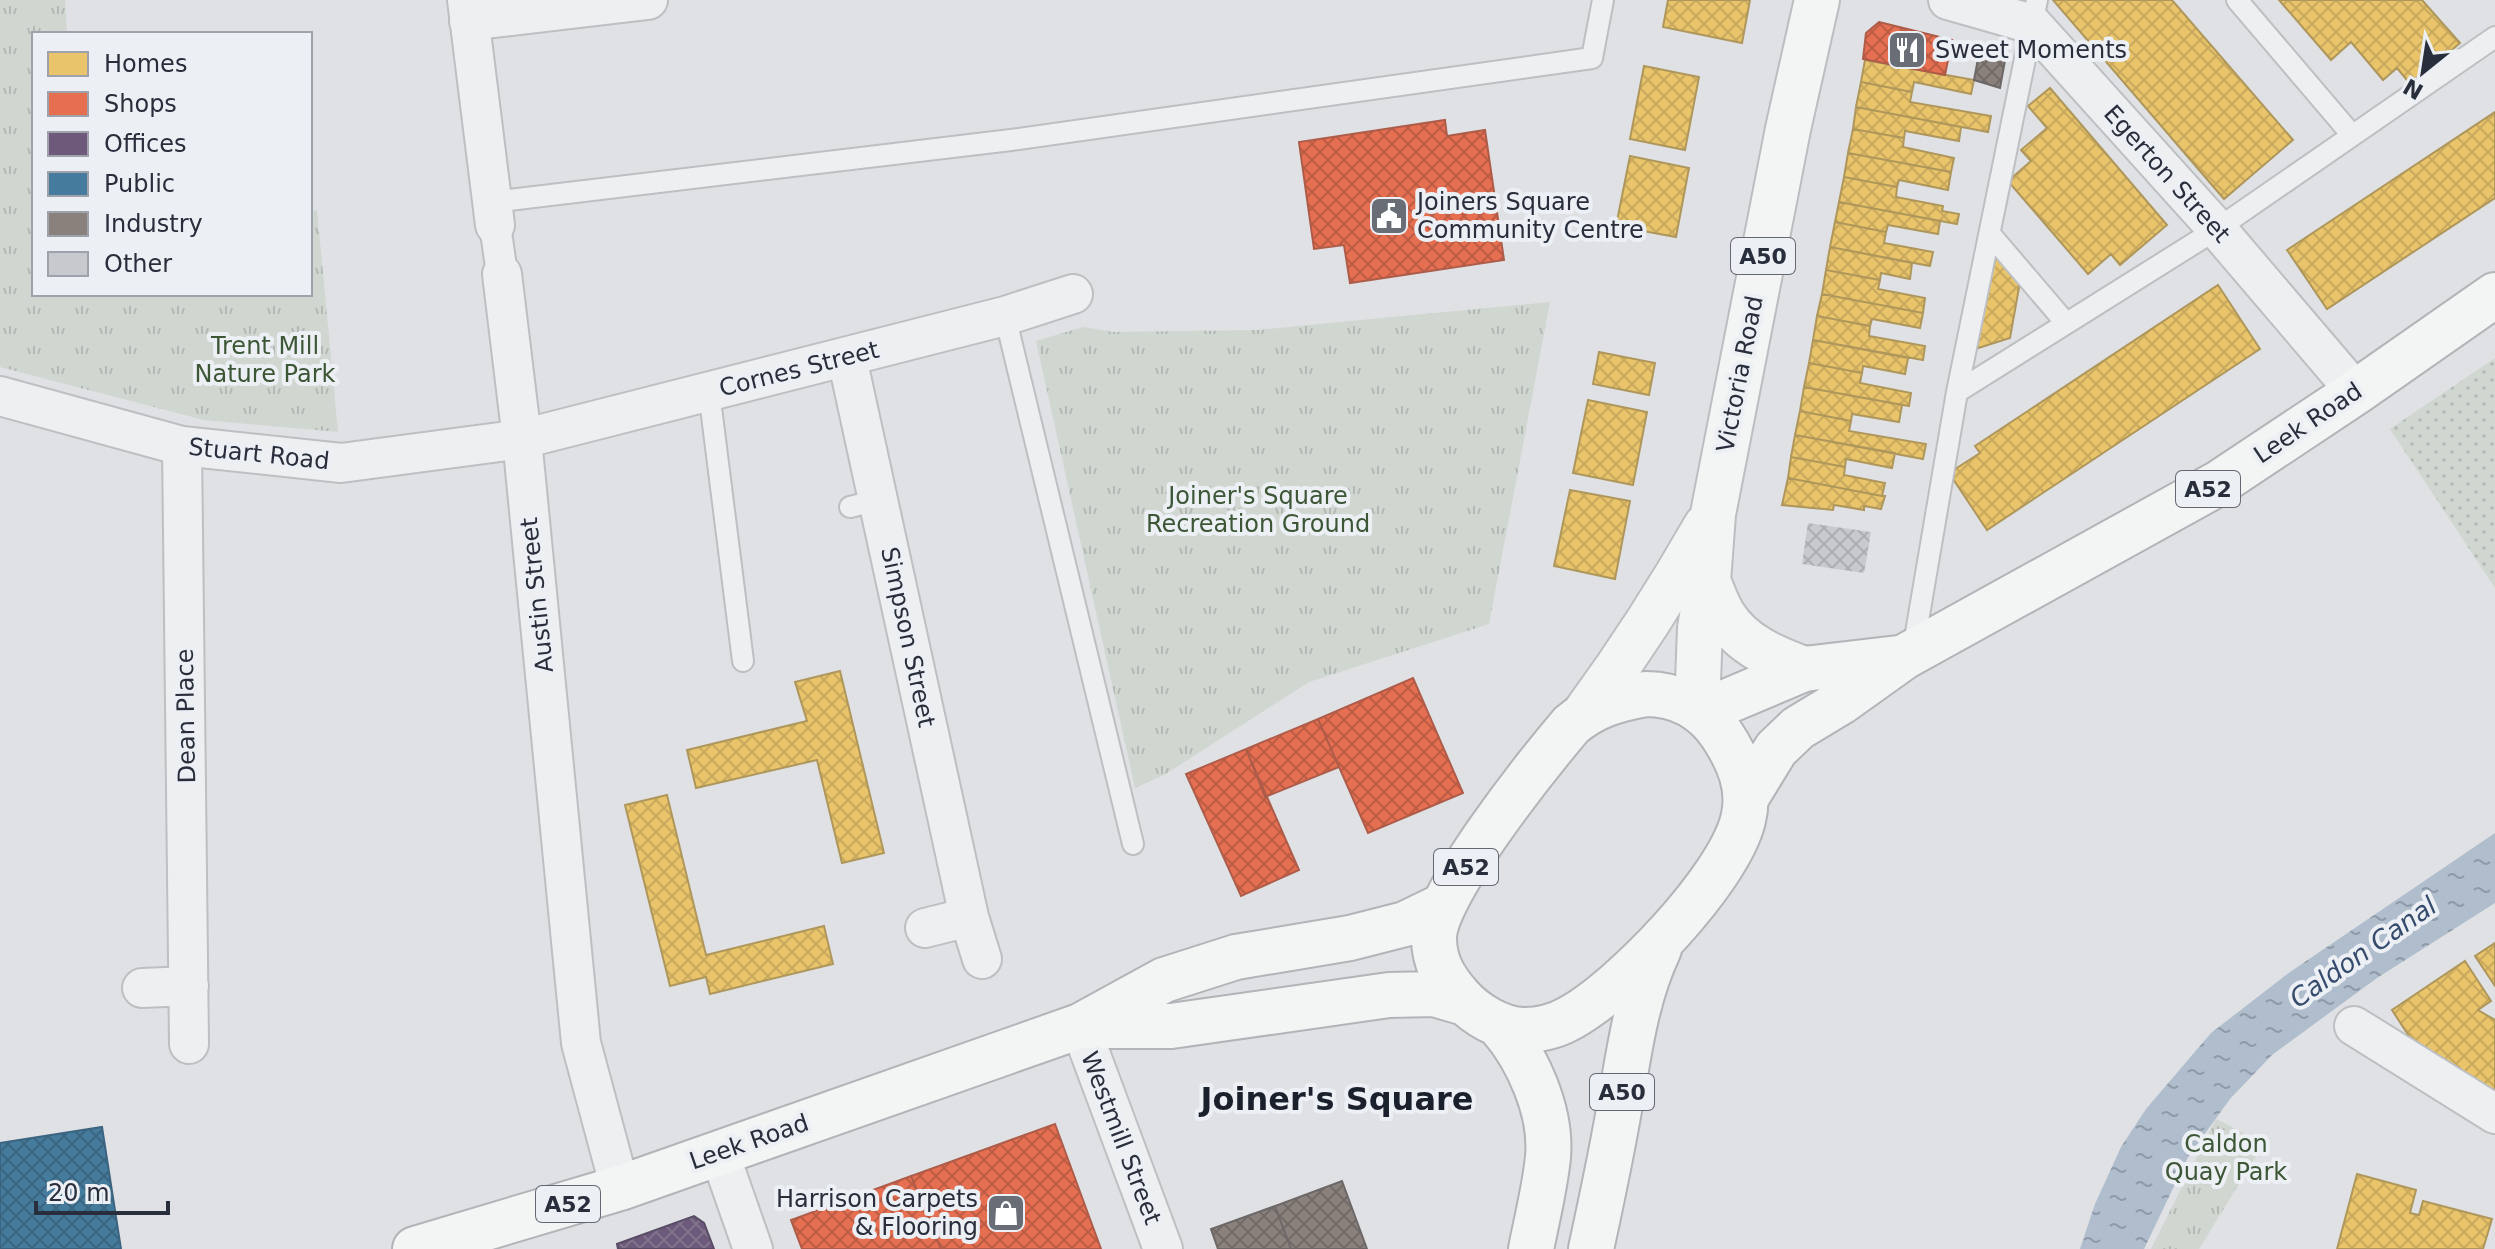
<svg xmlns="http://www.w3.org/2000/svg" width="2495" height="1249" viewBox="0 0 2495 1249" font-family="'DejaVu Sans',sans-serif">
<defs>
<pattern id="grass-tufts" width="24" height="20" patternUnits="userSpaceOnUse" patternTransform="scale(2)"><rect width="24" height="20" fill="#d0d7d0"/><path d="M3 7l-1-3M5 7V3M7 7l1-3M15 17l-1-3M17 17v-4M19 17l1-3" fill="none" stroke="#b3b9b4"/></pattern>
<pattern id="garden-dots" width="8" height="8" patternUnits="userSpaceOnUse" patternTransform="scale(2)"><rect width="8" height="8" fill="#d0d7d0"/><path d="M2 2h.1M6 6h.1" fill="none" stroke="#b3b9b4" stroke-width="1.8" stroke-linecap="round"/></pattern>
<pattern id="water-ripples" width="26" height="14" patternUnits="userSpaceOnUse" patternTransform="scale(2)"><rect width="26" height="14" fill="#afbdcd"/><path d="M2 4q2-2 4 0t4 0M15 11q2-2 4 0t4 0" fill="none" stroke="#8e9aa8"/></pattern>
<pattern id="homes-cross-hatch" width="8" height="8" patternUnits="userSpaceOnUse" patternTransform="scale(2)"><rect width="8" height="8" fill="#e9c46a"/><path d="M0 0l8 8M0 8l8-8" fill="none" stroke="#c8a95d"/></pattern>
<pattern id="shops-cross-hatch" width="8" height="8" patternUnits="userSpaceOnUse" patternTransform="scale(2)"><rect width="8" height="8" fill="#e76f51"/><path d="M0 0l8 8M0 8l8-8" fill="none" stroke="#bb5c44"/></pattern>
<pattern id="offices-cross-hatch" width="8" height="8" patternUnits="userSpaceOnUse" patternTransform="scale(2)"><rect width="8" height="8" fill="#6d597a"/><path d="M0 0l8 8M0 8l8-8" fill="none" stroke="#81738c"/></pattern>
<pattern id="public-cross-hatch" width="8" height="8" patternUnits="userSpaceOnUse" patternTransform="scale(2)"><rect width="8" height="8" fill="#457b9d"/><path d="M0 0l8 8M0 8l8-8" fill="none" stroke="#3a6581"/></pattern>
<pattern id="industry-cross-hatch" width="8" height="8" patternUnits="userSpaceOnUse" patternTransform="scale(2)"><rect width="8" height="8" fill="#8a817c"/><path d="M0 0l8 8M0 8l8-8" fill="none" stroke="#716a67"/></pattern>
<pattern id="building-cross-hatch" width="8" height="8" patternUnits="userSpaceOnUse" patternTransform="scale(2)"><rect width="8" height="8" fill="#c7c9cc"/><path d="M0 0l8 8M0 8l8-8" fill="none" stroke="#abadb0"/></pattern>
</defs>
<rect width="100%" height="100%" fill="#dfe1e4"/>
<path fill="url(#grass-tufts)" d="M0,0H65L67,34H34V294H310V211L317,210L338,432L204,420L0,367Z
M1550,302L1489,624L1309,682L1164,775L1135,788L1036,341L1083,327L1113,332L1258,330Z
M2216,1119L2264,1143L2199,1249H2151Z"/>
<path fill="url(#garden-dots)" d="M2495,358V588L2390,429Z"/>
<path fill="url(#water-ripples)" d="M2495,833V903L2377,978L2272,1055L2230,1099L2188,1157L2144,1249H2080L2095,1204L2121,1147L2146,1109L2211,1033L2290,972Z"/>
<path fill="url(#homes-cross-hatch)" stroke="#af975c" stroke-width="2" d="M1668,0H1750L1742,43L1663,27Z
M2053,0H2172L2293,140L2224,199Z
M2279,0H2422L2460,43L2411,85L2397,68L2383,80L2351,42L2331,60Z
M1865,60L1974,80L1971,94L1914,82L1912,92L1861,82Z
M1644,66L1699,77L1685,150L1630,139Z
M1861,82L1912,92L1910,102L1991,116L1988,132L1856,107Z
M2050,88L2167,225L2120,265L2111,254L2088,274L2008,181L2031,161L2021,150L2047,128L2028,106Z
M1856,107L1961,127L1959,141L1905,131L1904,138L1853,129Z
M2495,112V198L2327,309L2287,250Z
M1853,129L1904,138L1903,147L1954,158L1951,172L1848,153Z
M1848,153L1951,172L1948,190L1899,180L1897,187L1844,177Z
M1630,156L1689,168L1676,237L1616,226Z
M1844,177L1897,187L1896,197L1943,206L1942,211L1959,214L1957,224L1839,202Z
M1839,202L1940,221L1938,234L1888,225L1886,232L1835,222Z
M1835,222L1886,232L1884,243L1933,252L1930,266L1830,247Z
M1830,247L1912,263L1910,279L1881,273L1880,280L1826,270Z
M1993,251L2020,282L2010,338L1972,350Z
M1826,270L1880,280L1878,289L1925,298L1923,313L1822,294Z
M2218,285L2260,349L1987,530L1949,473L1980,453L1975,446Z
M1822,294L1923,313L1920,328L1872,319L1870,326L1817,316Z
M1817,316L1870,326L1869,336L1925,346L1923,360L1813,340Z
M1813,340L1908,358L1905,374L1863,366L1862,373L1809,363Z
M1599,352L1655,363L1649,395L1593,384Z
M1809,363L1862,373L1860,383L1911,393L1909,406L1804,387Z
M1804,387L1902,405L1899,422L1852,414L1851,421L1800,411Z
M1588,400L1647,412L1633,485L1573,473Z
M1800,411L1851,421L1849,431L1926,444L1923,459L1795,435Z
M1795,435L1895,453L1892,468L1846,459L1845,467L1791,457Z
M1791,457L1845,467L1844,475L1885,483L1882,496L1788,478Z
M1788,478L1882,496H1885L1881,509L1864,506V510L1834,505L1833,510L1782,505Z
M1570,490L1630,501L1615,579L1554,566Z
M840,671L884,853L842,863L817,760L696,788L687,750L807,721L795,682Z
M667,795L706,955L824,926L833,964L710,994L706,977L670,986L625,805Z
M2495,943V986L2475,956Z
M2465,961L2491,1001L2478,1010L2495,1020V1098L2418,1050L2392,1010Z
M2357,1174L2416,1190L2410,1213L2419,1215L2423,1201L2492,1219L2483,1249H2337Z"/>
<path fill="url(#shops-cross-hatch)" stroke="#ae5c4a" stroke-width="2" d="M1879,22L1952,40L1945,75L1863,59L1866,33Z
M1445,120L1447,136L1485,130L1504,260L1350,283L1344,245L1314,249L1299,142Z
M1413,678L1463,793L1368,833L1318,719Z
M1318,719L1339,767L1265,797L1246,749Z
M1246,749L1299,870L1241,896L1186,774Z
M1055,1124L1101,1249H941L911,1176Z
M911,1176L941,1249H802L791,1220Z"/>
<path fill="url(#offices-cross-hatch)" stroke="#584c67" stroke-width="2" d="M694,1216L704,1223L714,1249H618L617,1244Z"/>
<path fill="url(#public-cross-hatch)" stroke="#3c6480" stroke-width="2" d="M102,1127L121,1249H0V1143Z"/>
<path fill="url(#industry-cross-hatch)" stroke="#6d6868" stroke-width="2" d="M1980,48L2006,55L2000,88L1974,80Z
M1342,1181L1367,1249H1291L1275,1206Z
M1275,1206L1291,1249H1218L1211,1229Z"/>
<path fill="url(#building-cross-hatch)" d="M1808,523L1871,532L1864,573L1802,564Z"/>
<g fill="none" stroke-linecap="round" stroke-linejoin="round">
<defs>
<path id="service" d="M2237,0L2352,135
M492,202L1011,140L1592,58L1603,0
M1990,234L2066,323
M1005,316L1133,844
M709,392L743,661
M1957,392L2217,229L2495,37
M850,507L878,500
M1913,650L1957,392L2037,0"/>
<path id="pedestrian" d="M495,225L502,274"/>
<path id="minor" d="M467,0L495,225
M1948,0L2032,24L2217,229L2356,392
M469,21L648,0
M502,274L522,439L581,1043L620,1188
M847,358L969,917L982,959
M0,396L182,446L341,463L522,439L1005,316L1073,294
M182,446L189,1044
M925,928L969,917
M142,988L189,986
M1080,1026L1163,1249
M2354,1026L2495,1114
M719,1152L753,1249"/>
<path id="primary" d="M1708,581C1713,592 1717,606 1724,616C1742,645 1774,658 1804,669
M1697,709L1700,628L1708,581L1713,514L1788,129L1817,0
M1585,713C1629,653 1669,591 1706,526"/>
<path id="trunk" d="M1646,694C1677,694 1704,708 1722,735C1739,761 1751,789 1743,820C1728,880 1623,989 1570,1018C1556,1026 1538,1030 1523,1030C1500,1029 1475,1014 1460,997C1444,979 1434,962 1434,938C1435,892 1538,764 1571,725C1593,706 1617,699 1646,694Z
M1702,712L1804,669L1898,658
M1746,798L1776,749L1798,728L1841,702L1904,657L2219,483L2356,392L2495,295
M1499,1025C1528,1058 1552,1112 1548,1157C1545,1187 1537,1219 1531,1249
M1083,1026H1171L1389,995L1434,994L1465,1003
M415,1249L620,1188L1080,1026L1164,980L1236,957L1350,938L1405,924L1442,906
M1591,1249C1601,1203 1611,1156 1619,1110C1629,1054 1635,1000 1659,949"/>
</defs>
<use href="#service" stroke="#bdbfc2" stroke-width="24"/>
<use href="#pedestrian" stroke="#bdbfc2" stroke-width="34"/>
<use href="#minor" stroke="#bdbfc2" stroke-width="42"/>
<use href="#primary" stroke="#bbbec1" stroke-width="48"/>
<use href="#trunk" stroke="#b2b4b8" stroke-width="48"/>
<use href="#service" stroke="#eeeff0" stroke-width="20"/>
<use href="#pedestrian" stroke="#eeeff0" stroke-width="30"/>
<use href="#minor" stroke="#eeeff0" stroke-width="38"/>
<use href="#primary" stroke="#f3f4f4" stroke-width="44"/>
<use href="#trunk" stroke="#f3f4f4" stroke-width="44"/>
</g>
<defs>
<symbol id="restaurant-square" viewBox="-11 -11 22 22"><rect x="-9" y="-9" width="18" height="18" rx="4" fill="#686d76" stroke="#eceff4"/><path d="M-5-6h1v4h1v-4h1v4h1v-4h1v5L-1.5 .5V6h-2V.5L-5-1ZM5-6V6H3V1.5H1.5Q1.5-4 5-6Z" fill="#fff"/></symbol>
<symbol id="civic-square" viewBox="-11 -11 22 22"><rect x="-9" y="-9" width="18" height="18" rx="4" fill="#686d76" stroke="#eceff4"/><path d="M-.6-6.5H3V-4.5H.6V-3L4-1V1h2V6H-6V1h2V-1L-.6-3ZM-1.2 2.5V6h2.4V2.5Z" fill="#fff"/></symbol>
<symbol id="shop-square" viewBox="-11 -11 22 22"><rect x="-9" y="-9" width="18" height="18" rx="4" fill="#686d76" stroke="#eceff4"/><path d="M-5-2.5h2.3a2.7 3.5 0 0 1 5.4 0H5L5.5 6h-11ZM-1.5-2.5h3a1.5 2.3 0 0 0-3 0Z" fill="#fff"/></symbol>
</defs>
<g fill-rule="evenodd">
<use href="#restaurant-square" x="1885" y="28" width="44" height="44"/>
<use href="#civic-square" x="1367" y="194" width="44" height="44"/>
<use href="#shop-square" x="984" y="1191" width="44" height="44"/>
</g>
<g text-anchor="middle" dominant-baseline="central" stroke-width="8" stroke-linejoin="round" paint-order="stroke">
<g fill="#eceff4" stroke="#636872" stroke-width="2">
<rect x="1731" y="238" width="64" height="36" rx="6"/>
<rect x="2176" y="471" width="64" height="36" rx="6"/>
<rect x="1434" y="849" width="64" height="36" rx="6"/>
<rect x="1590" y="1074" width="64" height="36" rx="6"/>
<rect x="536" y="1186" width="64" height="36" rx="6"/>
</g>
<g font-size="22" font-weight="bold" fill="#282e3b">
<text x="1763" y="256">A50</text>
<text x="2208" y="489">A52</text>
<text x="1466" y="867">A52</text>
<text x="1622" y="1092">A50</text>
<text x="568" y="1204">A52</text>
</g>
<g font-size="24" fill="#282e3b" stroke="#eceff4" text-anchor="start">
<text x="1935" y="50">Sweet Moments</text>
<text x="1417" y="202">Joiners Square<tspan x="1417" dy="28">Community Centre</tspan></text>
<text x="978" y="1199" text-anchor="end">Harrison Carpets<tspan x="978" dy="28">&amp; Flooring</tspan></text>
</g>
<g font-size="24" fill="#282e3b" stroke="#eceff4">
<text transform="translate(2167 174) rotate(48)">Egerton Street</text>
<text transform="translate(799 369) rotate(-14)">Cornes Street</text>
<text transform="translate(1740 374) rotate(-79)">Victoria Road</text>
<text transform="translate(2308 423) rotate(-34)">Leek Road</text>
<text transform="translate(259 454) rotate(6)">Stuart Road</text>
<text transform="translate(537 595) rotate(-96)">Austin Street</text>
<text transform="translate(908 637) rotate(78)">Simpson Street</text>
<text transform="translate(186 716) rotate(-91)">Dean Place</text>
<text transform="translate(1121 1138) rotate(69)">Westmill Street</text>
<text transform="translate(749 1142) rotate(-19)">Leek Road</text>
</g>
<g font-size="24" fill="#3c5636" stroke="#eceff4">
<text x="265" y="346">Trent Mill<tspan x="265" dy="28">Nature Park</tspan></text>
<text x="1258" y="496">Joiner's Square<tspan x="1258" dy="28">Recreation Ground</tspan></text>
<text x="2226" y="1144">Caldon<tspan x="2226" dy="28">Quay Park</tspan></text>
</g>
<g font-size="26" font-style="italic" fill="#354c6c" stroke="#eceff4">
<text transform="translate(2363 952) rotate(-35)">Caldon Canal</text>
</g>
<g font-size="32" font-weight="bold" fill="#1a202c" stroke="#eceff4">
<text x="1337" y="1099">Joiner's Square</text>
</g>
</g>
<rect x="32" y="32" width="280" height="264" fill="#eceff4" stroke="#9ea2aa" stroke-width="2"/>
<rect x="48" y="52" width="40" height="24" fill="#e9c46a" stroke="#9ea2aa" stroke-width="2"/>
<text x="104" y="72" font-size="24" fill="#282e3b">Homes</text>
<rect x="48" y="92" width="40" height="24" fill="#e76f51" stroke="#9ea2aa" stroke-width="2"/>
<text x="104" y="112" font-size="24" fill="#282e3b">Shops</text>
<rect x="48" y="132" width="40" height="24" fill="#6d597a" stroke="#9ea2aa" stroke-width="2"/>
<text x="104" y="152" font-size="24" fill="#282e3b">Offices</text>
<rect x="48" y="172" width="40" height="24" fill="#457b9d" stroke="#9ea2aa" stroke-width="2"/>
<text x="104" y="192" font-size="24" fill="#282e3b">Public</text>
<rect x="48" y="212" width="40" height="24" fill="#8a817c" stroke="#9ea2aa" stroke-width="2"/>
<text x="104" y="232" font-size="24" fill="#282e3b">Industry</text>
<rect x="48" y="252" width="40" height="24" fill="#c7c9cc" stroke="#9ea2aa" stroke-width="2"/>
<text x="104" y="272" font-size="24" fill="#282e3b">Other</text>
<g transform="translate(2423 72) rotate(210)" stroke="#eceff4" stroke-width="6" paint-order="stroke">
<path d="M0-6L14 30L0 20L-14 30Z" fill="#282e3b"/>
<text y="-12" font-size="22" font-weight="bold" text-anchor="middle" fill="#282e3b">N</text>
</g>
<path d="M36 1201v12h132v-12" fill="none" stroke="#282e3b" stroke-width="4"/>
<text x="48" y="1201" font-size="24" fill="#282e3b" stroke="#eceff4" stroke-width="6" paint-order="stroke">20 m</text>
</svg>
